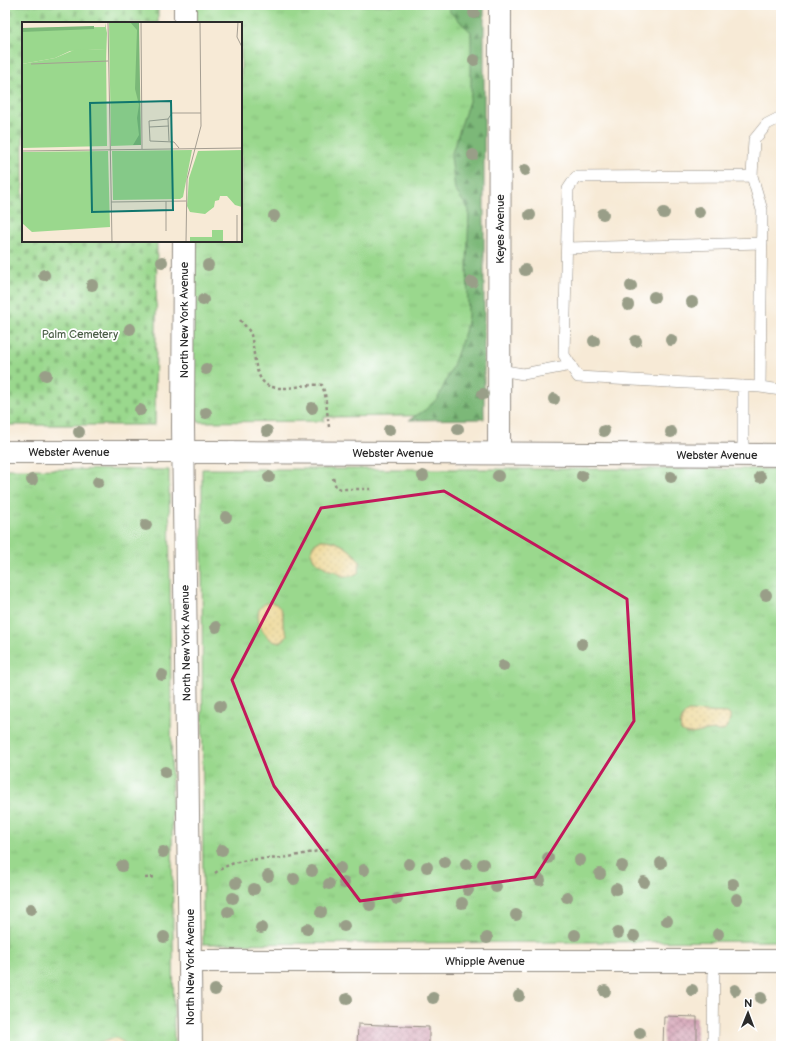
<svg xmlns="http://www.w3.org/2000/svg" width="786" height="1051" viewBox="0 0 786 1051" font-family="'Balsamiq Sans',sans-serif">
<defs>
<pattern id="grass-tufts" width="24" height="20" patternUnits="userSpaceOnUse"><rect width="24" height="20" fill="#9ad88d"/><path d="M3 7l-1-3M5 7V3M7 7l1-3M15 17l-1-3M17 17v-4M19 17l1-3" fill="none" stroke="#85ba7a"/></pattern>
<pattern id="forest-firs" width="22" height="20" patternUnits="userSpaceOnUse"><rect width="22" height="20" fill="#7bb878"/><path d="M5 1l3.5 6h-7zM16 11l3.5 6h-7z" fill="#659663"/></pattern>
<pattern id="sand-dots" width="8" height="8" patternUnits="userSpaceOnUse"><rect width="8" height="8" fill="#eeda9e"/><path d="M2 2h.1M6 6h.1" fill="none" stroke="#cb8" stroke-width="1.8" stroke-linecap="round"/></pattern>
<pattern id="cemetery-stones" width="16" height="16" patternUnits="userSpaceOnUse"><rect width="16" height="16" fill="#9ad88d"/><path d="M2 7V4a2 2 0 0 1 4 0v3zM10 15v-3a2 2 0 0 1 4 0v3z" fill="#85ba7a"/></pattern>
<pattern id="building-cross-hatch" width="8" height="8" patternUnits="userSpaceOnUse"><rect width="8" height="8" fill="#d7a7b9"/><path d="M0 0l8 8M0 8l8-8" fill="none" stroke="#af8897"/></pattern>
</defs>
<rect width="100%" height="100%" fill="#fff"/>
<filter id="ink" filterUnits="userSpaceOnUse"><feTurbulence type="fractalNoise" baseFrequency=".025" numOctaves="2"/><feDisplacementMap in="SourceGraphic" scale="8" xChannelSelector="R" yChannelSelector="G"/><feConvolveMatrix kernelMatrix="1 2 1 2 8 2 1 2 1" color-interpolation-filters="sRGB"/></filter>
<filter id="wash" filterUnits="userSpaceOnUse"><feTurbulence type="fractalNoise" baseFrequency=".012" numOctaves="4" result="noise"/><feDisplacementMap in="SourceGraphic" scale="16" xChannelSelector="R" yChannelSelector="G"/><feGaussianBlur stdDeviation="0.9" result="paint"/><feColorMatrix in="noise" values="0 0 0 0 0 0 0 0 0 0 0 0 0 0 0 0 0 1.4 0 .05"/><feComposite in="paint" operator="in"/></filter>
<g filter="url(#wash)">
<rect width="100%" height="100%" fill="#f7ead6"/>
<path fill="url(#grass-tufts)" stroke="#62825c" d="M191,5H479L477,415L324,417V421L198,422V419H186L188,241H241V23H191Z
M5,469L169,470L174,1046H5Z
M202,469H781V941L203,944Z"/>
<path fill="url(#forest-firs)" stroke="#537252" d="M448,5H484V419L409,420L425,410L438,398L452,368L465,332L468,316L467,264L469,210L455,190L451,156L471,95V32L449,11Z"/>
<path fill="url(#sand-dots)" stroke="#8c8264" d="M321,540C336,539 352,549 360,562L359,572L352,576H342L335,571L329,570L314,560L311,553L313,545Z
M270,602L276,604L281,609L283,615V625L287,634C277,663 239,608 270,602Z
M688,711L727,713L730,715C731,721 727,727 723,731C718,731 712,730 707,731C697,732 690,737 681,731C679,724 682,716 688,711Z
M116,1038L123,1042L128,1046H87Z"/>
<path fill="url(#cemetery-stones)" stroke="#62825c" d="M5,5H158V23H23V241H157L155,425H5Z"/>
<g id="blocks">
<path fill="url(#building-cross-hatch)" d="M664,1016L697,1017V1046H663Z
M358,1024L429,1027V1046H357Z"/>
</g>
</g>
<g filter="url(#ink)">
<use href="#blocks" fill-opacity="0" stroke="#918a80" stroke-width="1"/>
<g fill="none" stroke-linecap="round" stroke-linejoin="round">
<defs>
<path id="service" d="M781,117L767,124L754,140L752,176L576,177L568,189L564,355L578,377L760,387L781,390
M752,176L762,210L760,387
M567,248L762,243
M500,370L523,374L571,365
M743,455V386
M713,1046L714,961"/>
<path id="minor" d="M499,453L500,5
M190,961H781"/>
<path id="tertiary" d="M185,23V5
M184,241L183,427L191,1046
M5,452H209L781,455"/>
</defs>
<use href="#service" stroke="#918a80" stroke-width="12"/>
<use href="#minor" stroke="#918a80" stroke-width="24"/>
<use href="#tertiary" stroke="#918a80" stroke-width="24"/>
<path stroke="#918a80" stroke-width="2.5" stroke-dasharray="3 3" stroke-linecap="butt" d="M240,320C244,325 249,329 251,335C255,350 253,383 272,387C289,391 305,383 322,385L325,394L329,427
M333,478L336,487L341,489H374
M215,873C237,857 256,860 281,858C298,856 314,851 331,849
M145,878L155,877"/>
<use href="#service" stroke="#fff" stroke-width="11"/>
<use href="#minor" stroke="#fff" stroke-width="22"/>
<use href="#tertiary" stroke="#fff" stroke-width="22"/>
</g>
<g fill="#999e88">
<circle cx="474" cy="13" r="6"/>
<circle cx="474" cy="60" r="6"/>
<circle cx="473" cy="155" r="6"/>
<circle cx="525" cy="170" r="6"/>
<circle cx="699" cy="212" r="6"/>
<circle cx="664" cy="213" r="6"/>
<circle cx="603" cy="214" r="6"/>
<circle cx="530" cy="215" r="6"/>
<circle cx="274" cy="216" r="6"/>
<circle cx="162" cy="262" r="6"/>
<circle cx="208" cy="265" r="6"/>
<circle cx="525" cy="270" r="6"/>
<circle cx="44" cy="275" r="6"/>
<circle cx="472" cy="282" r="6"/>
<circle cx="92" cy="285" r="6"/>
<circle cx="631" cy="286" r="6"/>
<circle cx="654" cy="297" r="6"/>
<circle cx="203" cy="300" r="6"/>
<circle cx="692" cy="302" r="6"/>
<circle cx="628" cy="305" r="6"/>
<circle cx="130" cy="329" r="6"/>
<circle cx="671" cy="340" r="6"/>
<circle cx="594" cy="341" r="6"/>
<circle cx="636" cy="341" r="6"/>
<circle cx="206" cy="369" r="6"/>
<circle cx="46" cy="375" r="6"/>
<circle cx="483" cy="394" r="6"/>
<circle cx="554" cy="399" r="6"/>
<circle cx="312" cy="408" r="6"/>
<circle cx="140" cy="410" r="6"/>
<circle cx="206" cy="413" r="6"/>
<circle cx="458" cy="429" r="6"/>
<circle cx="389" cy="430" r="6"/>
<circle cx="267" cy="431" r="6"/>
<circle cx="604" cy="431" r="6"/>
<circle cx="79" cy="432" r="6"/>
<circle cx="671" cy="432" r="6"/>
<circle cx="423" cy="476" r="6"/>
<circle cx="498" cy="476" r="6"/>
<circle cx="582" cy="476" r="6"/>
<circle cx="269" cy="477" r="6"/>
<circle cx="671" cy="477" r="6"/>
<circle cx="760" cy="477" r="6"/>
<circle cx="32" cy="480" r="6"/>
<circle cx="98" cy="482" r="6"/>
<circle cx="226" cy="517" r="6"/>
<circle cx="146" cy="525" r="6"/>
<circle cx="766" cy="595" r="6"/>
<circle cx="216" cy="627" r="6"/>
<circle cx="582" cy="644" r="6"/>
<circle cx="503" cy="666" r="6"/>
<circle cx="162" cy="675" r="6"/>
<circle cx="220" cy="706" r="6"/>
<circle cx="165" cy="772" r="6"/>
<circle cx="222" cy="850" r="6"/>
<circle cx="163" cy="852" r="6"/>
<circle cx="548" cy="858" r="6"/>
<circle cx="580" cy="860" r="6"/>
<circle cx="445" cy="862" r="6"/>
<circle cx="661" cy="863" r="6"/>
<circle cx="409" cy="864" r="6"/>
<circle cx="466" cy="864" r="6"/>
<circle cx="483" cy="864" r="6"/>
<circle cx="122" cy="866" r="6"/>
<circle cx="622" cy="866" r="6"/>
<circle cx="427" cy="867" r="6"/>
<circle cx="340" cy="868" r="6"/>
<circle cx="364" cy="870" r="6"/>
<circle cx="312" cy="871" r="6"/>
<circle cx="600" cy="874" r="6"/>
<circle cx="268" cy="876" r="6"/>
<circle cx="294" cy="879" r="6"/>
<circle cx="540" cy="880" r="6"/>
<circle cx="644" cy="882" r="6"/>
<circle cx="236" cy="883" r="6"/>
<circle cx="344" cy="883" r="6"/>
<circle cx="329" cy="884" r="6"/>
<circle cx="733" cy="884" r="6"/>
<circle cx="496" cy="887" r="6"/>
<circle cx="254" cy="889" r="6"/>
<circle cx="616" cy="889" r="6"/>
<circle cx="468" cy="890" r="6"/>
<circle cx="567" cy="897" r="6"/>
<circle cx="233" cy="898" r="6"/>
<circle cx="397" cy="899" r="6"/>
<circle cx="737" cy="899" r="6"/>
<circle cx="462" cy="903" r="6"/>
<circle cx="370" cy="905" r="6"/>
<circle cx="31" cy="909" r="6"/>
<circle cx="228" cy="912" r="6"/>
<circle cx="321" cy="912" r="6"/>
<circle cx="516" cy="915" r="6"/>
<circle cx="667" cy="921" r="6"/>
<circle cx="344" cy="926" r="6"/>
<circle cx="261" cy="928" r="6"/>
<circle cx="307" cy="929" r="6"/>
<circle cx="618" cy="933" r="6"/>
<circle cx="718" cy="934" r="6"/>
<circle cx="575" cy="935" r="6"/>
<circle cx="634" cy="936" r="6"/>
<circle cx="164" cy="937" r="6"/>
<circle cx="487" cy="938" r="6"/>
<circle cx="215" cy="990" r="6"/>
<circle cx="692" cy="990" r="6"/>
<circle cx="735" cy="990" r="6"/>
<circle cx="605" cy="991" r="6"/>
<circle cx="519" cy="996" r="6"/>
<circle cx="433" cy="998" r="6"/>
<circle cx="761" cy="998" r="6"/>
<circle cx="347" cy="999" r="6"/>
<circle cx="640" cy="1033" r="6"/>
</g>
</g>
<path fill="none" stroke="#c2185b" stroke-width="3" stroke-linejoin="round" d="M444,491L627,599L634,721L535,877L360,901L274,786L232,680L321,508Z"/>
<g text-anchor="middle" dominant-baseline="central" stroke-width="3.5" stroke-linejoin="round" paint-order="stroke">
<g font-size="11" fill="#2b2b2b" stroke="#fff">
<text transform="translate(500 229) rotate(-90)">Keyes Avenue</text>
<text transform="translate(184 320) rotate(-90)">North New York Avenue</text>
<text x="69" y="452">Webster Avenue</text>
<text x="393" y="453">Webster Avenue</text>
<text x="717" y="455">Webster Avenue</text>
<text transform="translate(186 643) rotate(-91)">North New York Avenue</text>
<text x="485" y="961">Whipple Avenue</text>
<text transform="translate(190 967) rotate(-90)">North New York Avenue</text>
</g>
<g font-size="11" fill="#4c5f48" stroke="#fff">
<text x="80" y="334">Palm Cemetery</text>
</g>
</g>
<g transform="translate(22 22)">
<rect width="220" height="220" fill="#f7ead6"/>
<path d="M87,0H116L118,123L89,124ZM83,1L85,11L84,37L83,27L48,29L33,36L0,42V6L83,5ZM170,128L161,175L158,177L91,178L90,129ZM220,128V185L213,183L205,174H198L197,178L193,179L192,185L183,192L168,190L165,184L167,156L176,129ZM86,129L88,205L10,210L0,201V130Z" fill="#9ad88d"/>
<path d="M108,0H117L119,123H111L117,113L115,96L117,83L113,67L115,8ZM72,4V7L0,10V6Z" fill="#7bb878"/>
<path d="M84,27L85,124L0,126V42L33,36L52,28Z" fill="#9ad88d"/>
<path d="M190,208H201V220H168V215H190Z" fill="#9ad88d"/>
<path fill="none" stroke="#a59e92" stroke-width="1" d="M3,0H20M86,0L90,220M119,0L120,127M216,0L215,15L220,25M9,42L86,39M146,97L147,119M127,105L147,104M157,126L152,120L128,119L127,99L146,97L150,91H179M0,129L220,126M144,179V209M89,180L164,179M215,193V220M164,220L165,157L179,104L178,0"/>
<path fill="#0f766e" fill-opacity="0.15" stroke="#0f766e" stroke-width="2" d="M149,79L151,188L70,190L68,81Z"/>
<rect width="220" height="220" fill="none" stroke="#2b2b2b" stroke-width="2"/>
</g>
<rect width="786" height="1051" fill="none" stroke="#fff" stroke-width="20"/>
<g transform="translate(748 1013) rotate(1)" stroke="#ffffff" stroke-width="3" paint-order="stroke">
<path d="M0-3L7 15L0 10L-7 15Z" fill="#2b2b2b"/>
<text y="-6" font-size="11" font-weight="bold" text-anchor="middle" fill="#2b2b2b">N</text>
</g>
</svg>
